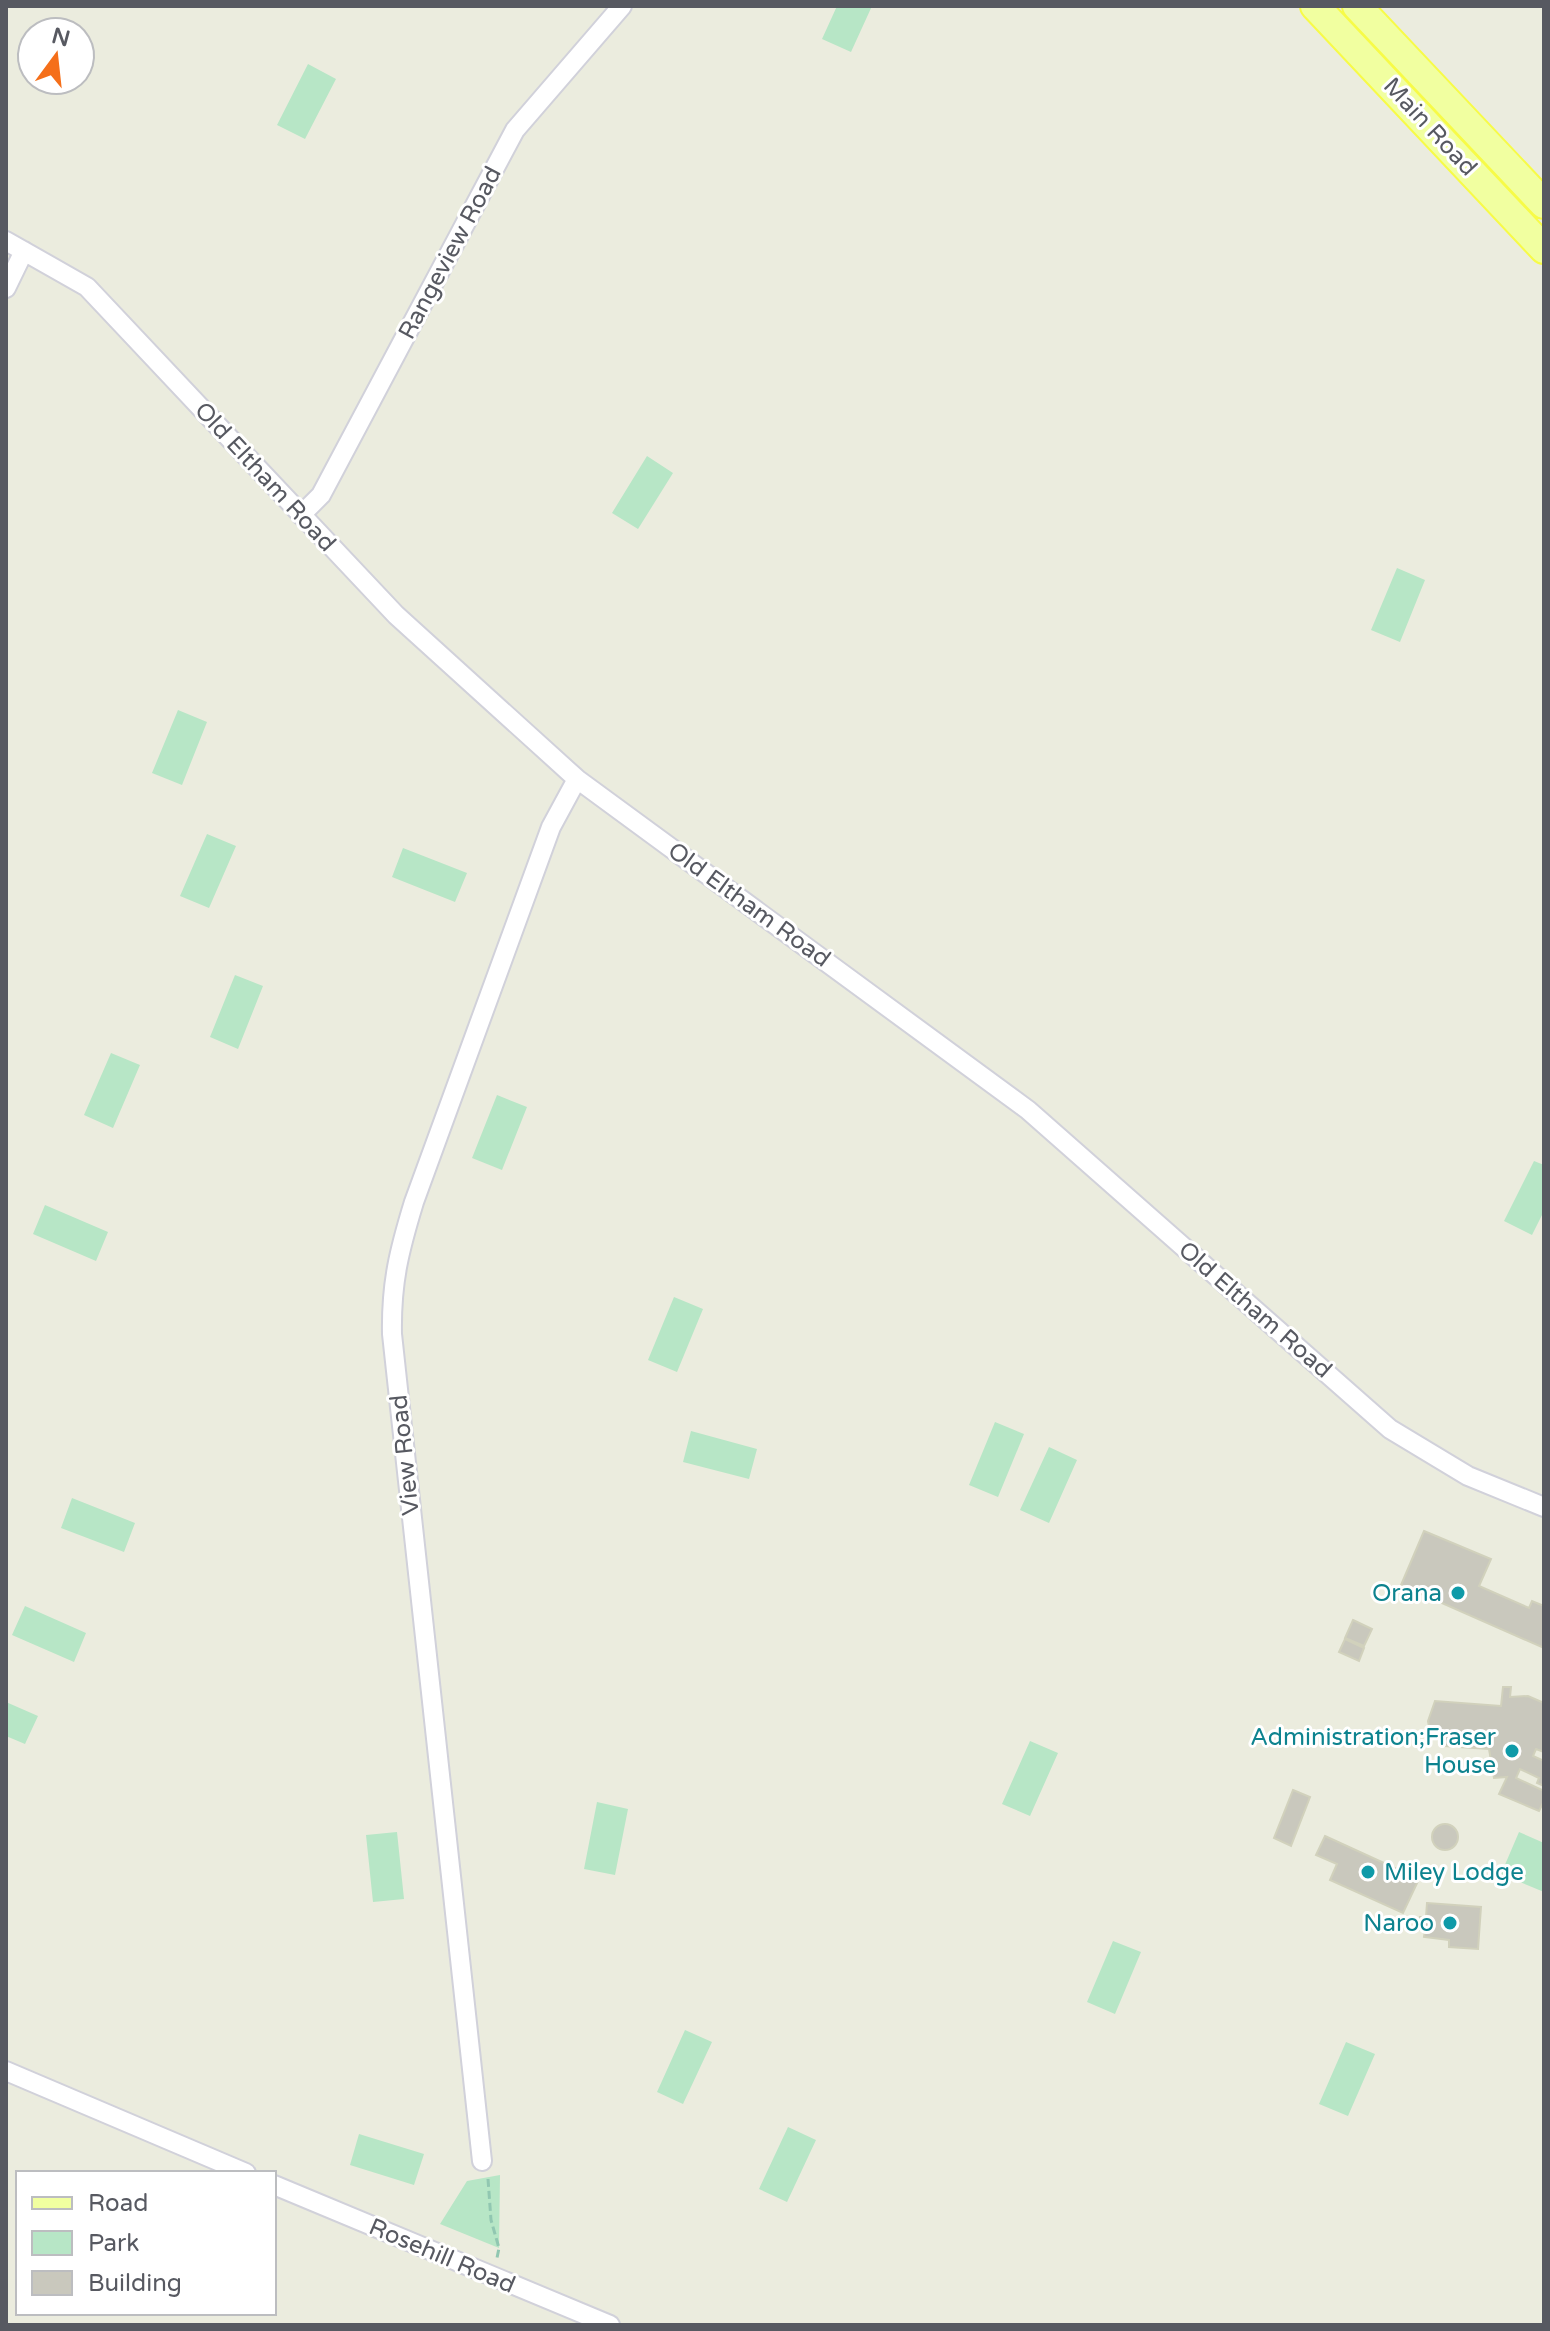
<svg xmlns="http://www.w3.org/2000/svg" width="1550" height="2331" viewBox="0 0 1550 2331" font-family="'Varela Round',sans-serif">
<rect width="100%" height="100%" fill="#ebecde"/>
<path fill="#b7e6c6" d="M837,6H872L851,52L822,39Z
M308,64L336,79L305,139L277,125Z
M647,456L673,473L638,529L612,513Z
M1397,568L1425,580L1400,642L1371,630Z
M178,710L207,722L182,785L152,773Z
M207,834L236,846L209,908L180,896Z
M403,848L467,873L455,902L392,877Z
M235,975L263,986L238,1049L210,1037Z
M111,1053L140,1065L113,1128L84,1115Z
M497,1095L527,1107L502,1170L472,1158Z
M1534,1161L1544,1165V1211L1532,1235L1504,1221Z
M45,1205L108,1232L96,1261L33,1234Z
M674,1297L703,1309L677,1372L648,1360Z
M995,1422L1024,1434L998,1497L969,1485Z
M691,1431L757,1449L749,1479L683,1462Z
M1049,1447L1077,1460L1049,1523L1020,1510Z
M72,1498L135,1523L124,1552L61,1528Z
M25,1606L86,1633L74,1662L12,1635Z
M6,1702L38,1716L25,1744L6,1736Z
M1030,1741L1058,1753L1030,1816L1002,1804Z
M597,1802L628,1809L615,1875L584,1869Z
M397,1832L404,1899L373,1902L366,1835Z
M1519,1832L1544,1843V1892L1501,1874Z
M1113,1941L1141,1952L1115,2014L1087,2002Z
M685,2030L712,2042L683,2104L657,2092Z
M1346,2042L1375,2054L1348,2116L1319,2104Z
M788,2127L816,2140L787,2202L759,2189Z
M359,2134L424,2154L414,2185L350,2165Z
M500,2175L499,2248L440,2224L467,2181Z"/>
<path fill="#c9c8bd" stroke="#d1d1bc" stroke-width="2" d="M1424,1531L1491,1559L1479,1586L1529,1608L1532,1601L1544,1606V1648L1401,1585Z
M1353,1620L1372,1629L1364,1646L1345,1638Z
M1345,1639L1364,1648L1359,1661L1339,1652Z
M1503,1687H1511L1510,1697L1528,1696L1544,1703V1752L1536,1749L1533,1756L1544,1761V1786L1537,1783L1539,1778L1520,1769L1516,1778L1544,1791V1801L1539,1811L1499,1794L1507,1777L1494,1778L1489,1749L1445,1746V1739L1431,1738L1428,1721L1435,1701L1501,1706Z
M1293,1790L1310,1797L1291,1846L1274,1838Z
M1432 1837a13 13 0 1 1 26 0a13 13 0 1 1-26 0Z
M1325,1836L1419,1879L1403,1913L1330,1880L1337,1864L1316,1855Z
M1427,1903L1481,1907L1478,1949L1449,1947V1940L1424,1937L1425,1930H1419L1420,1917H1426Z"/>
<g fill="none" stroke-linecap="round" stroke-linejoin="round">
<defs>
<path id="minor" d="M6,241L87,287L396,615L577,779L1028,1110L1390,1429L1468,1476L1544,1507
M6,288L24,251
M301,515L321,495L515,130L622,6
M6,2071L246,2173
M482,2161L392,1334C391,1283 399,1251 414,1202L551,827L577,779
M274,2185L610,2325"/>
<path id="primary" d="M1315,6L1544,249
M1357,6L1544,204"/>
</defs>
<use href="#minor" stroke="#d1d1da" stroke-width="22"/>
<use href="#primary" stroke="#f7fb47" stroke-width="32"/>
<path stroke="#91c7b1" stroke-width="3" stroke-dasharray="8 4" stroke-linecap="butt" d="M488,2179L491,2220L499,2248L497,2258"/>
<use href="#minor" stroke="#fff" stroke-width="18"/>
<use href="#primary" stroke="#f1ffa0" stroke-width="28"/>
</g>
<g fill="#0f9aa8" stroke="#fff" stroke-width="3">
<circle cx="1458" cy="1593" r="8"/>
<circle cx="1512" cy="1751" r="8"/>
<circle cx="1368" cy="1872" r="8"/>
<circle cx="1450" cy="1923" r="8"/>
</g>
<g text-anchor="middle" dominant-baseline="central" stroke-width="6" stroke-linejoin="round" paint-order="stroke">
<g font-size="24" fill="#575961" stroke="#fff">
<text transform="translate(1430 127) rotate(47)">Main Road</text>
<text transform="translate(450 253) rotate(-62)">Rangeview Road</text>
<text transform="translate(265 477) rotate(47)">Old Eltham Road</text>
<text transform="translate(749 905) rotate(36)">Old Eltham Road</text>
<text transform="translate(1255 1310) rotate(41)">Old Eltham Road</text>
<text transform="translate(405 1455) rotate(-96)">View Road</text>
<text transform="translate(442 2256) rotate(23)">Rosehill Road</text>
</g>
<g font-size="24" fill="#0d838f" stroke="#fff" text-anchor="end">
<text x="1442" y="1593">Orana</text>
<text x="1496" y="1737">Administration;Fraser<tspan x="1496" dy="28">House</tspan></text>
<text x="1384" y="1872" text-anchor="start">Miley Lodge</text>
<text x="1434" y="1923">Naroo</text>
</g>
</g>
<rect width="1550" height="2331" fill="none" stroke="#575961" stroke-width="16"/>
<rect x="16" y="2171" width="260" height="144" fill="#ffffff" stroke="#bcbdc0" stroke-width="2"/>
<rect x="32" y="2197" width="40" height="12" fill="#f1ffa0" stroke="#bcbdc0" stroke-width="2"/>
<text x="88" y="2211" font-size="24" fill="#575961">Road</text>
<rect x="32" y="2231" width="40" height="24" fill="#b7e6c6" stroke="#bcbdc0" stroke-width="2"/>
<text x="88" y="2251" font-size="24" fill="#575961">Park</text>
<rect x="32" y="2271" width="40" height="24" fill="#c9c8bd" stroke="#bcbdc0" stroke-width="2"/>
<text x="88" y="2291" font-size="24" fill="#575961">Building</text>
<g transform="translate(56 56) rotate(15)"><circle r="38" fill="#ffffff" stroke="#bcbdc0" stroke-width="2"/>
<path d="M0-6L14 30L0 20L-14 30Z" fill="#f56f1a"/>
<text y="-12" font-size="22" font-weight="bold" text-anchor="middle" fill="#575961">N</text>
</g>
</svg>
